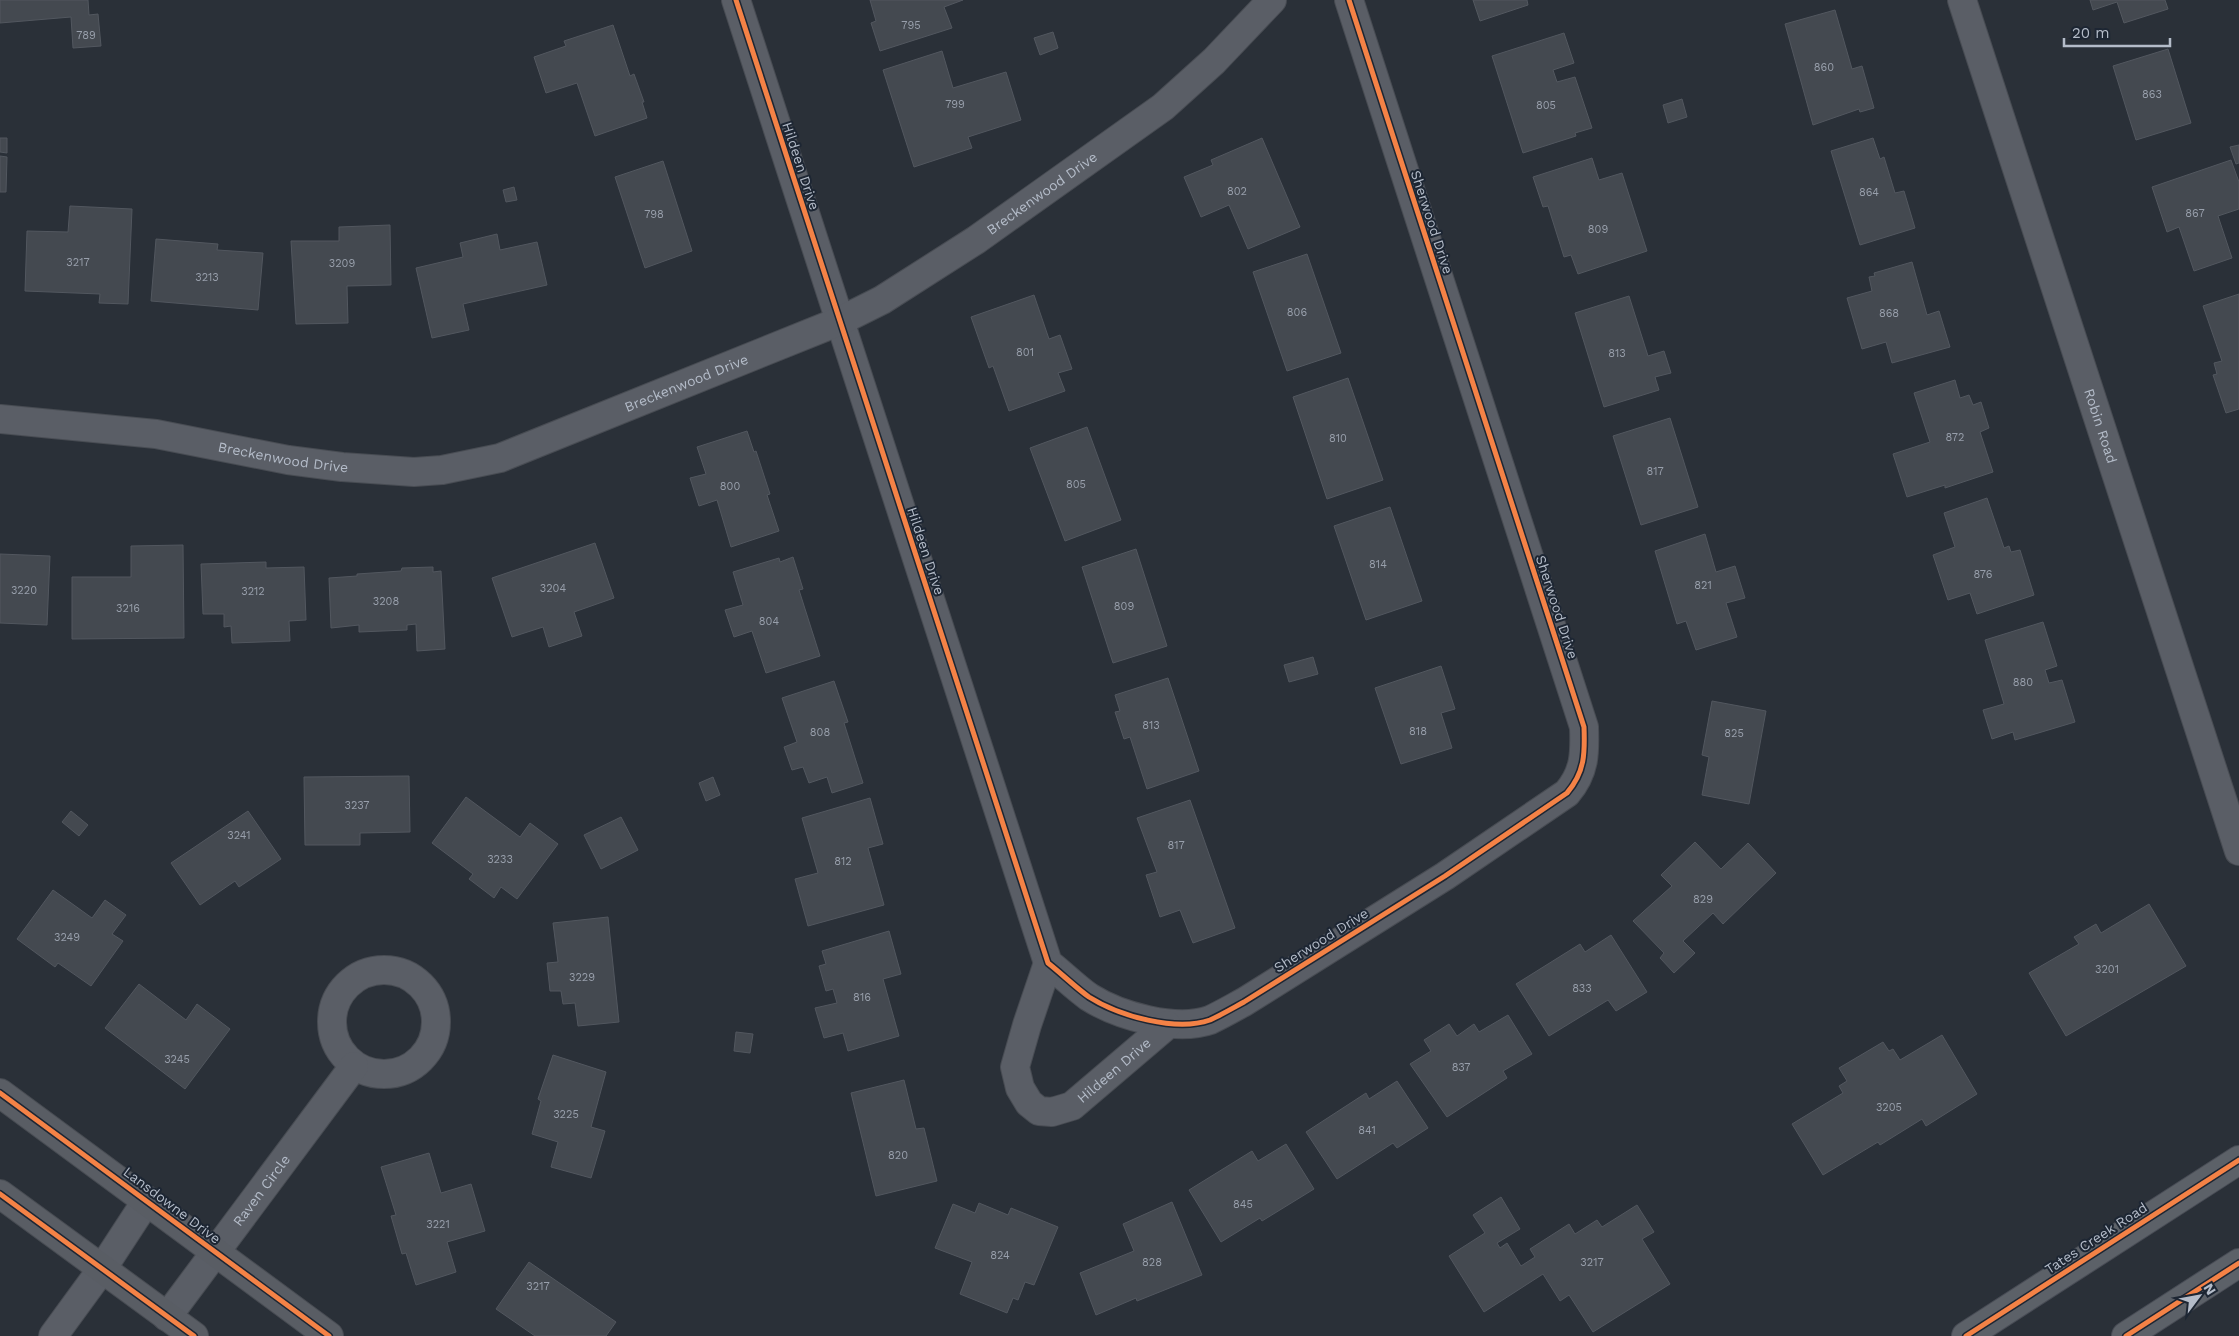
<svg xmlns="http://www.w3.org/2000/svg" width="2239" height="1336" viewBox="0 0 2239 1336" font-family="'Work Sans',sans-serif">
<rect width="100%" height="100%" fill="#2a3038"/>
<path fill="#444950" stroke="#52575f" d="M0,0H88L89,15L98,14L101,46L73,48L71,17L0,23Z
M870,0H963L944,7L952,28L880,51L871,23L876,21Z
M1473,0H1527L1528,5L1480,21Z
M2090,0H2165L2168,9L2124,23L2117,2L2093,10Z
M1835,10L1852,69L1862,66L1874,108L1860,112L1859,109L1813,125L1785,24Z
M613,25L630,76L634,74L644,102H642L647,118L595,136L577,83L546,93L534,57L566,46L564,41Z
M1053,32L1058,48L1040,55L1034,38Z
M1564,33L1574,63L1553,70L1557,82L1575,77L1592,128L1575,133L1576,136L1523,153L1492,56Z
M2168,49L2191,123L2136,140L2113,66Z
M942,51L953,88L1006,72L1021,120L968,137L972,148L914,167L883,70Z
M1682,99L1687,117L1668,123L1663,105Z
M0,138H7V153L0,152Z
M1262,138L1300,227L1248,249L1229,205L1201,217L1184,177L1213,165L1211,160Z
M1873,138L1880,159L1884,157L1895,193L1904,191L1915,228L1860,245L1831,151Z
M2239,145V163L2236,164L2230,147Z
M0,156L7,157L6,192H0Z
M1592,158L1599,180L1622,173L1647,251L1578,274L1571,255L1564,257L1548,206L1543,207L1533,177Z
M2231,160L2239,182V209L2218,216L2232,258L2194,271L2179,227L2167,232L2152,187Z
M663,161L692,251L645,268L615,177Z
M514,187L517,200L506,202L503,190Z
M70,206L132,209L128,304L99,303L100,294L25,291L27,231L68,232Z
M390,225L391,285L347,286L348,323L296,324L291,241H339V227Z
M497,234L500,250L537,242L547,285L463,304L469,330L432,338L416,268L463,257L460,243Z
M156,239L218,244L217,250L263,253L258,310L151,301Z
M1307,254L1341,353L1287,371L1253,272Z
M1912,262L1927,315L1939,311L1950,347L1892,363L1886,342L1862,349L1847,298L1872,291L1869,277L1875,276L1874,273Z
M2239,294V409L2226,413L2213,375L2217,374L2214,363L2222,361L2203,306Z
M1034,295L1049,339L1060,335L1072,369L1058,373L1065,391L1009,411L993,366L989,368L971,317Z
M1629,296L1648,356L1664,351L1671,373L1655,377L1659,390L1604,407L1575,313Z
M1348,378L1383,480L1327,499L1293,397Z
M1955,380L1960,398L1969,395L1973,405L1981,402L1989,428L1980,432L1993,472L1945,488V485L1907,497L1893,454L1930,442L1914,393Z
M1670,418L1698,507L1641,525L1613,436Z
M1087,427L1121,520L1065,541L1030,448Z
M747,431L754,452L756,451L770,494L767,495L779,531L731,547L717,500L699,506L690,478L706,474L697,447Z
M1987,498L2004,548L2009,546L2011,552L2020,550L2034,595L1977,614L1970,593L1948,600L1933,555L1955,547L1944,513Z
M1390,507L1422,601L1366,620L1334,526Z
M1705,534L1716,572L1735,566L1745,598L1726,603L1737,637L1696,650L1686,621L1677,624L1655,551Z
M595,543L614,598L574,612L582,636L549,647L543,627L512,637L492,578Z
M183,545L184,638L72,639V577H131V546Z
M1136,549L1167,646L1113,663L1082,567Z
M0,554L50,556L47,625L0,623Z
M793,557L803,589L799,590L820,656L766,673L752,631L734,637L725,610L743,605L733,572L779,558L780,562Z
M266,562V568L304,567L306,620L289,621L290,641L232,643L231,626L224,627V614H203L201,564Z
M433,567V572L441,571L445,649L417,651L416,624L407,625V630L359,632V625L331,628L329,578L357,576V574L401,571L402,568Z
M2043,622L2057,666L2045,670L2049,683L2062,680L2075,722L2015,740L2013,732L1992,739L1983,710L2004,704L1985,640Z
M1313,657L1318,674L1289,682L1284,665Z
M1441,666L1455,709L1441,713L1452,748L1401,764L1375,688Z
M1168,678L1199,771L1147,789L1130,737L1124,739L1115,712L1120,711L1115,695Z
M834,681L848,722L844,723L863,783L832,793L827,777L809,783L803,767L792,770L784,747L797,742L782,698Z
M1712,701L1766,711L1749,804L1702,795L1709,757L1702,755Z
M409,776L410,832L360,833V845H305L304,777Z
M713,777L720,795L706,801L699,783Z
M466,797L520,837L530,823L558,844L517,899L501,887L494,898L469,879L473,874L432,843Z
M870,798L883,844L868,848L884,905L808,926L795,879L818,873L802,818Z
M1190,800L1235,928L1193,943L1180,910L1160,917L1146,875L1157,872L1137,818Z
M71,811L88,825L79,836L62,822Z
M248,811L281,859L239,887L235,881L200,905L171,863Z
M621,817L638,850L601,869L584,835Z
M1695,842L1721,869L1748,843L1776,873L1723,924L1713,913L1683,941L1695,953L1674,973L1660,958L1664,953L1633,921L1672,886L1661,875Z
M53,890L92,918L105,900L126,915L112,934L123,941L91,986L58,963L55,967L17,939Z
M2149,904L2186,966L2066,1036L2029,973L2079,944L2074,937L2096,924L2101,933Z
M608,917L619,1022L578,1026L575,1003L563,1004L561,991H550L547,963L558,962L553,923Z
M889,931L901,974L883,979L899,1036L848,1051L843,1033L824,1038L815,1008L837,1003L833,989L826,991L819,966L826,964L822,951Z
M1611,935L1647,992L1616,1011L1608,1000L1549,1036L1516,984L1580,944L1585,952Z
M139,984L186,1020L197,1004L230,1029L185,1089L105,1028Z
M1508,1015L1532,1054L1503,1071L1507,1078L1447,1117L1410,1064L1431,1051L1424,1040L1449,1024L1457,1036L1474,1024L1479,1032Z
M736,1032L753,1034L750,1053L734,1051Z
M1942,1035L1977,1094L1926,1126L1922,1119L1880,1145L1878,1142L1823,1175L1792,1124L1843,1093L1839,1086L1847,1081L1839,1068L1883,1042L1889,1051L1893,1049L1900,1060Z
M553,1055L606,1072L591,1127L605,1131L591,1178L551,1167L558,1142L532,1134L541,1101L538,1099Z
M904,1080L916,1129L924,1128L937,1181L876,1196L851,1093Z
M1397,1081L1428,1128L1397,1148L1393,1143L1337,1179L1306,1132L1366,1093L1369,1099Z
M1286,1144L1314,1189L1262,1221L1260,1218L1221,1242L1189,1190L1252,1151L1258,1161Z
M429,1153L441,1193L471,1184L485,1231L447,1242L456,1272L416,1285L406,1253L402,1254L391,1216L396,1215L381,1167Z
M1501,1197L1520,1229L1497,1243L1500,1248L1507,1243L1521,1266L1535,1257L1530,1249L1569,1224L1575,1234L1597,1220L1602,1227L1637,1205L1654,1232L1642,1239L1670,1284L1593,1332L1569,1295L1560,1301L1543,1274L1484,1312L1449,1256L1485,1233L1473,1215Z
M1172,1202L1202,1275L1137,1301L1136,1298L1096,1315L1080,1273L1134,1251L1123,1224Z
M979,1203L1008,1215L1011,1208L1058,1227L1034,1285L1025,1282L1018,1300L1013,1298L1007,1313L960,1294L972,1262L935,1248L953,1204L975,1213Z
M529,1262L616,1322L606,1336H535L496,1309Z"/>
<g fill="none" stroke-linecap="round" stroke-linejoin="round">
<defs>
<g id="street">
<path d="M736,0L1048,963C1062,974 1075,987 1089,997C1119,1016 1176,1032 1210,1020C1221,1015 1233,1008 1244,1002L1445,876L1567,793C1585,772 1585,753 1584,727L1349,0"/>
<path id="s1" d="M1962,0L2239,851"/>
<path id="s2" d="M0,419L156,434L288,460L342,467L414,472L442,470L500,458L840,321L882,300L976,240L1163,107L1214,61L1272,0"/>
<path id="s3" d="M1048,963L1027,1025L1015,1067L1020,1088L1029,1103L1039,1111L1052,1112L1072,1106L1167,1025"/>
<circle cx="384" cy="1022" r="52"/>
<path id="s4" d="M167,1317L354,1066"/>
<path d="M53,1336L102,1269L147,1200"/>
</g>
<path id="secondary" d="M0,1093L329,1336
M0,1194L194,1336"/>
<path id="primary" d="M1966,1336L2239,1160
M2126,1336L2239,1263"/>
</defs>
<use href="#street" stroke="#484c53" stroke-width="30"/>
<use href="#secondary" stroke="#484c53" stroke-width="30"/>
<use href="#primary" stroke="#484c55" stroke-width="30"/>
<use href="#street" stroke="#5a5e66" stroke-width="28"/>
<use href="#secondary" stroke="#595d64" stroke-width="28"/>
<use href="#primary" stroke="#5c6168" stroke-width="28"/>
<defs>
<path id="cycleway" d="M736,0L1048,963C1062,974 1075,987 1089,997C1119,1016 1176,1032 1210,1020C1221,1015 1233,1008 1244,1002L1445,876L1567,793C1585,772 1585,753 1584,727L1349,0
M0,1093L329,1336
M0,1194L194,1336
M1966,1336L2239,1160
M2126,1336L2239,1263"/>
</defs>
<use href="#cycleway" stroke="#1d2633" stroke-width="8"/>
<use href="#cycleway" stroke="#f48246" stroke-width="5"/>
</g>
<g text-anchor="middle" dominant-baseline="central" stroke-width="4" stroke-linejoin="round" paint-order="stroke">
<g font-size="11" fill="#989fab">
<text x="911" y="25">795</text>
<text x="86" y="35">789</text>
<text x="1824" y="67">860</text>
<text x="2152" y="94">863</text>
<text x="955" y="104">799</text>
<text x="1546" y="105">805</text>
<text x="1237" y="191">802</text>
<text x="1869" y="192">864</text>
<text x="2195" y="213">867</text>
<text x="654" y="214">798</text>
<text x="1598" y="229">809</text>
<text x="78" y="262">3217</text>
<text x="342" y="263">3209</text>
<text x="207" y="277">3213</text>
<text x="1297" y="312">806</text>
<text x="1889" y="313">868</text>
<text x="1025" y="352">801</text>
<text x="1617" y="353">813</text>
<text x="1955" y="437">872</text>
<text x="1338" y="438">810</text>
<text x="1655" y="471">817</text>
<text x="1076" y="484">805</text>
<text x="730" y="486">800</text>
<text x="1378" y="564">814</text>
<text x="1983" y="574">876</text>
<text x="1703" y="585">821</text>
<text x="553" y="588">3204</text>
<text x="24" y="590">3220</text>
<text x="253" y="591">3212</text>
<text x="386" y="601">3208</text>
<text x="1124" y="606">809</text>
<text x="128" y="608">3216</text>
<text x="769" y="621">804</text>
<text x="2023" y="682">880</text>
<text x="1151" y="725">813</text>
<text x="1418" y="731">818</text>
<text x="820" y="732">808</text>
<text x="1734" y="733">825</text>
<text x="357" y="805">3237</text>
<text x="239" y="835">3241</text>
<text x="1176" y="845">817</text>
<text x="500" y="859">3233</text>
<text x="843" y="861">812</text>
<text x="1703" y="899">829</text>
<text x="67" y="937">3249</text>
<text x="2107" y="969">3201</text>
<text x="582" y="977">3229</text>
<text x="1582" y="988">833</text>
<text x="862" y="997">816</text>
<text x="177" y="1059">3245</text>
<text x="1461" y="1067">837</text>
<text x="1889" y="1107">3205</text>
<text x="566" y="1114">3225</text>
<text x="1367" y="1130">841</text>
<text x="898" y="1155">820</text>
<text x="1243" y="1204">845</text>
<text x="438" y="1224">3221</text>
<text x="1000" y="1255">824</text>
<text x="1152" y="1262">828</text>
<text x="1592" y="1262">3217</text>
<text x="538" y="1286">3217</text>
</g>
<g font-size="14" fill="#b4bcc9" stroke="#1d2633">
<text transform="translate(801 166) rotate(72)">Hildeen Drive</text>
<text stroke="none"><textPath href="#s2" startOffset="1111">Breckenwood Drive</textPath></text>
<text transform="translate(1432 222) rotate(72)">Sherwood Drive</text>
<text stroke="none"><textPath href="#s2" startOffset="706">Breckenwood Drive</textPath></text>
<text stroke="none"><textPath href="#s1" startOffset="448">Robin Road</textPath></text>
<text stroke="none"><textPath href="#s2" startOffset="286">Breckenwood Drive</textPath></text>
<text transform="translate(926 551) rotate(72)">Hildeen Drive</text>
<text transform="translate(1557 607) rotate(72)">Sherwood Drive</text>
<text transform="translate(1321 940) rotate(-32)">Sherwood Drive</text>
<text stroke="none"><textPath href="#s3" startOffset="250">Hildeen Drive</textPath></text>
<text stroke="none"><textPath href="#s4" startOffset="158">Raven Circle</textPath></text>
<text transform="translate(172 1205) rotate(37)">Lansdowne Drive</text>
<text transform="translate(2096 1238) rotate(-33)">Tates Creek Road</text>
</g>
</g>
<g transform="translate(2199 1296) rotate(58)" stroke="#1d2633" stroke-width="4" paint-order="stroke">
<path d="M0-4L9 19L0 12L-9 19Z" fill="#b4bcc9"/>
<text y="-8" font-size="14" font-weight="bold" text-anchor="middle" fill="#b4bcc9">N</text>
</g>
<path d="M2064 38v8h106v-8" fill="none" stroke="#b4bcc9" stroke-width="2.5"/>
<text x="2072" y="38" font-size="15" fill="#b4bcc9" stroke="#1d2633" stroke-width="4" paint-order="stroke">20 m</text>
</svg>
